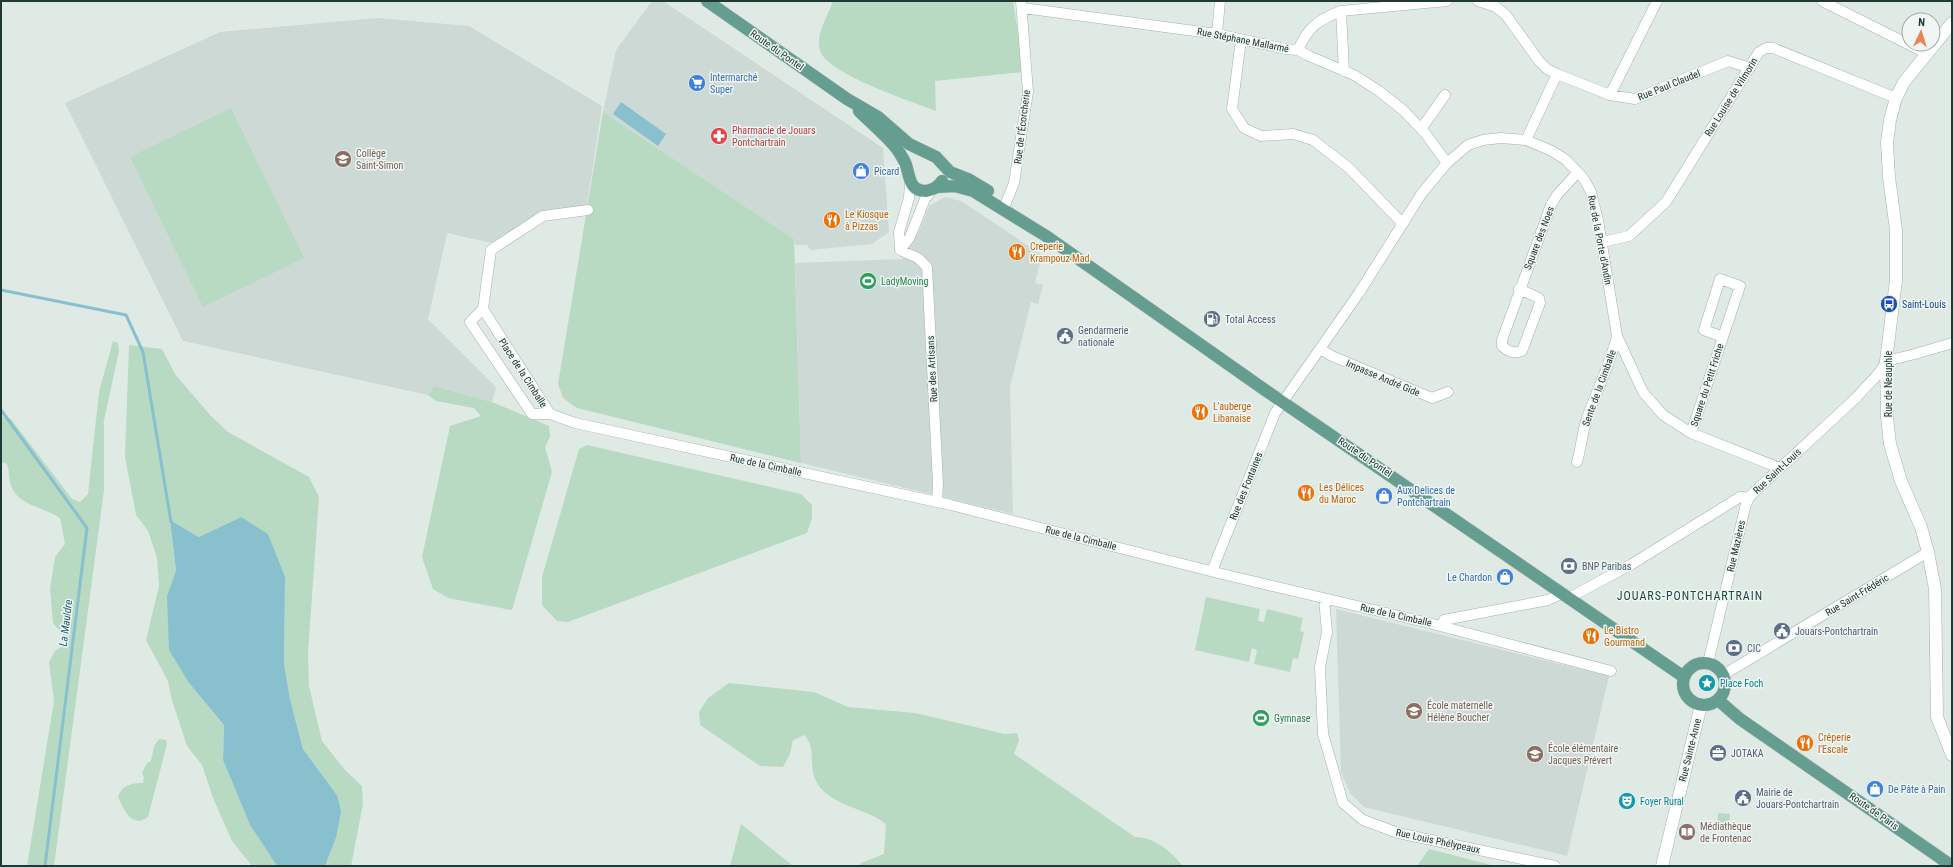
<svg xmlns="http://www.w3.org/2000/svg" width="1953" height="867" viewBox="0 0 1953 867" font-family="'Roboto Condensed',sans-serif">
<rect width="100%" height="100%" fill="#dfeae5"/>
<path fill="#cdd9d4" d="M652,1H663L883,148L889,232L872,244L810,250L807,245H795L794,239L603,112L616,50Z
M378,18L469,26L602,106L586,212L543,215L506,246L447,233L428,319L496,387L492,402L434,386L428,395L183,341L65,103L220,32Z
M945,197L961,201L1042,255L1035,283L1043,285L1038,304L1031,302L1010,387L1013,514L801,463L795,263L903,259L920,229L929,206Z
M1336,609L1609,676L1567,856L1364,807L1350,793L1341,772Z"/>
<path fill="#b8dac3" d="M831,1H1013L1024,72L935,81L936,111C911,101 829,75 820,51C815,36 827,17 832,4Z
M231,108L304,258L203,307L130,157Z
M603,112L794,239L801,463L577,408L563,398L558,384Z
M113,341L118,343L119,351L104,420V490L54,866H27L54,701L49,662L55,651L61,647L65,642L63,635L53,623L50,589L55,557L65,544L60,518C44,507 20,506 12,488C8,480 10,472 7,464L1,462V416L11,419L72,499L80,502L88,494L99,392Z
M129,345L162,349L175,374L211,416L228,432L309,477L319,497L308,653L309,686L322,741L345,770L362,786L363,804L351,866H325L336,838L337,795L303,749L290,699L284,664L285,577L241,517L199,537L170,520L176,570L167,596L189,683L224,725L223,760L250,825L277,866H252L232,841L213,798L202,765L187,746L171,697L168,681L146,640L159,586L157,558L148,531L136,515L125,457Z
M434,386L492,402L549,426L550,437L545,447L552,472L512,610L448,598L433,589L422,557L450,426L481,416L474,408L436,401L428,395Z
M587,445L801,494L812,505V518L807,533L568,622L557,621L542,605V577L579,449Z
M1206,597L1260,609L1258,621L1264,622L1267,609L1303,618L1300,631L1304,632L1298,659L1293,658L1290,672L1254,664L1257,650L1252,648L1249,662L1195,650Z
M729,683L814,692L848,707L915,713L1005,734L1017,733L1019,740L1014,754L1135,837C1153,836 1172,852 1183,866H858L861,863L884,854L886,824C865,807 827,806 815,779C809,764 816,750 805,735L793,740L790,754L783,767L760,766L700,725L699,712L708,698Z
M159,739L166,740L167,744L148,817C132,829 123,809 118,796C123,785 131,783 143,783L144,777L142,773L147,763L151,761L154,746Z
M1718,813L1730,814L1729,827L1717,826Z
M741,824L793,866H730Z
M1429,849L1495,866H1417Z"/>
<path fill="#88c0cd" d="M621,102L666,134L658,146L613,114Z
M241,517L268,534L285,577L284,664L290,699L303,749L337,795L341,811L336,838L325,866H277L250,825L223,760L224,725L189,683L169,650L167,596L176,570L170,520L199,537Z"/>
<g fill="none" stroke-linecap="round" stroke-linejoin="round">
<path stroke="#88c0cd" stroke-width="3" d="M1,290L126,315L143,352L171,522
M1,410L87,528L45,866"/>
<defs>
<path id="minor" d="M1478,1L1496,7L1506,15L1539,61L1547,69L1557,74L1610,95L1635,99L1728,61L1750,68
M1822,1L1926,53
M1023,8L1217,34L1286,49L1298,50L1309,56L1354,75L1379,91L1403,110L1425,133L1447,163
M1341,11L1344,71
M1217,34L1220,1
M1241,40L1232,109L1244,128L1261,136L1293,134L1313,140L1349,168L1403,224
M1298,50C1308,27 1318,20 1341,11L1447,1
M1610,95L1657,1
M1421,129L1445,95
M1526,140L1557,74
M910,182L909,198L899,232L900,250L910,237L925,199L932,190
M1006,203L1014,183L1028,92L1021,1
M588,210L543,216L491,250L483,309L470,322L532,414H550L575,423L951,505L1218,573L1429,623L1611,671
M1602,242L1629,236L1666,202L1759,52L1766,48H1773L1896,98
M900,250L918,258L927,267L938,484L937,502
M1519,289L1539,298L1540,303L1522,351C1513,354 1509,352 1502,346V340L1551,205L1557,195L1578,172
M483,309L550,414
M1320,349L1332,356L1432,398L1448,392
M1691,433L1740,286L1720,279L1704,330L1723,337
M1577,462C1581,448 1582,435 1586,421C1596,392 1610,365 1617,336
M1212,571L1275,413L1359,293L1422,193L1447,163L1468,145L1483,140L1501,138L1526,140L1552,151L1566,160L1584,179L1591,192L1598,220L1617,336L1643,392L1663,415L1691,433L1780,468
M1569,598L1632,564L1740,497H1744L1748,500
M1324,599L1327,632L1320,667L1323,734L1343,803L1363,820L1398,833L1555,866
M1442,626L1444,620L1548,600L1563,593
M1708,663L1746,504L1750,496L1857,397C1867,384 1880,376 1886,361L1915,354L1952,343
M1723,675L1928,552"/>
<path id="tertiary" d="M1952,23L1904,82L1896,98L1890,120L1887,143L1889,177L1896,230V280L1886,361L1887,417L1890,444L1901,481L1921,527L1928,552L1935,589L1937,717L1952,755
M1662,866L1701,705"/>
<path id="primary" d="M707,1L847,99L878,117L909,144L936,157L950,172L968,179L988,191
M859,111C872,124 886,135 897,149C900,154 904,159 906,165C910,177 909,191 926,191C933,190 938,187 942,181
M937,187L955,186L973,191L1046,236L1265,390L1684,677
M1683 684a21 21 0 1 1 42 0a21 21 0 1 1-42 0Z
M1718,700L1740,719L1952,866"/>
</defs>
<use href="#minor" stroke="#a2b1ac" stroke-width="11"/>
<use href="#tertiary" stroke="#a2b1ac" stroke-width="13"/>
<use href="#primary" stroke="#bcc4c2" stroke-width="13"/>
<use href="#minor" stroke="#fff" stroke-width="10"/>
<use href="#tertiary" stroke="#fff" stroke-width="12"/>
<use href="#primary" stroke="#659e91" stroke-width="12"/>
</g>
<defs>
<symbol id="supermarket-disc" viewBox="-11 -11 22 22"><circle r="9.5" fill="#3f7fe0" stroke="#eff6f3"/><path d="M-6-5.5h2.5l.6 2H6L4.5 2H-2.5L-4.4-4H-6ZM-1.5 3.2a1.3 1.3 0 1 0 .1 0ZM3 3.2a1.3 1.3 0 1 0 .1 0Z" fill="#fff"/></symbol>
<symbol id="pharmacy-disc" viewBox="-11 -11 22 22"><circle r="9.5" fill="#e0444e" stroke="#eff6f3"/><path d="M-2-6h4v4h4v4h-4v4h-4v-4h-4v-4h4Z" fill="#fff"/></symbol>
<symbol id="school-disc" viewBox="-11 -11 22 22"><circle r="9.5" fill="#8d6e63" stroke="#eff6f3"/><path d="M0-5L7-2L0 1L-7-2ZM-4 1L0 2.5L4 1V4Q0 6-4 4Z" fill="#fff"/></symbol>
<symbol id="shop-disc" viewBox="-11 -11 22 22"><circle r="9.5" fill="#3f7fe0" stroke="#eff6f3"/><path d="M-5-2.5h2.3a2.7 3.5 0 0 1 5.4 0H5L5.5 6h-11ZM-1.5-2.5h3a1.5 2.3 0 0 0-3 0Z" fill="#fff"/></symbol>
<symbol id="restaurant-disc" viewBox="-11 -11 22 22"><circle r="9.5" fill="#e8710a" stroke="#eff6f3"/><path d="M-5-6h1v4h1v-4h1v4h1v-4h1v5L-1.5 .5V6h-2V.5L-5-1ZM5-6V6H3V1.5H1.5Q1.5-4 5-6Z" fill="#fff"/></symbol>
<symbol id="stadium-disc" viewBox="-11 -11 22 22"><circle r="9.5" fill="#2e9e5b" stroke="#eff6f3"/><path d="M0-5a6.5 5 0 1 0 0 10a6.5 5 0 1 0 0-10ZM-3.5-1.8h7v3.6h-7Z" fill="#fff"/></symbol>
<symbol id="bus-disc" viewBox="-11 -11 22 22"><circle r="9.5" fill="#1a4fb4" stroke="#eff6f3"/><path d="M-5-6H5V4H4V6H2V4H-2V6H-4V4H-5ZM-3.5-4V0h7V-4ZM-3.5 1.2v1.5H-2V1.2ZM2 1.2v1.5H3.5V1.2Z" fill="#fff"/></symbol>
<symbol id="fuel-disc" viewBox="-11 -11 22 22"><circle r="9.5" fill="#5c6f8a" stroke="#eff6f3"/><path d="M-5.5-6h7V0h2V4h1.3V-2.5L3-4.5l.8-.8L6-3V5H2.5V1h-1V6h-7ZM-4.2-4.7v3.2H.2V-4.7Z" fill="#fff"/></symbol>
<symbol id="civic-disc" viewBox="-11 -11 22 22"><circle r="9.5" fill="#5c6f8a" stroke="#eff6f3"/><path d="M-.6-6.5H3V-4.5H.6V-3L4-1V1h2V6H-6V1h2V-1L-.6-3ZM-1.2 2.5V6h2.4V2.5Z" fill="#fff"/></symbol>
<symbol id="bank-disc" viewBox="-11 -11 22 22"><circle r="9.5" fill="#5c6f8a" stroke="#eff6f3"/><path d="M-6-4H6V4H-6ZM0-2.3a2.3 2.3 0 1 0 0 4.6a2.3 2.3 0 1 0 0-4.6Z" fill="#fff"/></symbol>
<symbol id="sight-disc" viewBox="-11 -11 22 22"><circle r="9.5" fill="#0f9aa8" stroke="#eff6f3"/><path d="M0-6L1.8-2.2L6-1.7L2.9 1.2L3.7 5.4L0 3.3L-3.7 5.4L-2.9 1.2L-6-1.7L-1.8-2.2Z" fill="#fff"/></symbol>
<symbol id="office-disc" viewBox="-11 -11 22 22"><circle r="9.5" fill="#5c6f8a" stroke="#eff6f3"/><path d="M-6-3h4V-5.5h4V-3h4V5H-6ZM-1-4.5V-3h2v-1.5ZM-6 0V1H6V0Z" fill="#fff"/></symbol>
<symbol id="theatre-disc" viewBox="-11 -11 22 22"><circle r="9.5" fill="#0f9aa8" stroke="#eff6f3"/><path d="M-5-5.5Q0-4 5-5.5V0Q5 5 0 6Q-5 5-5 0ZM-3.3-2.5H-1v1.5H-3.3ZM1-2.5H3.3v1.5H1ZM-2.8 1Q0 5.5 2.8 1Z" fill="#fff"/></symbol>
<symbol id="library-disc" viewBox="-11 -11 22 22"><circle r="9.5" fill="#8d6e63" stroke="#eff6f3"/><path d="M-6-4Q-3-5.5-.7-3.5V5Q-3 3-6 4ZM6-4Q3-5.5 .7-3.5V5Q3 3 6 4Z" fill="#fff"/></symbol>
</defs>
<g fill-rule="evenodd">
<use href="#supermarket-disc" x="687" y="73" width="20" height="20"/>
<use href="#pharmacy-disc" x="709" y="126" width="20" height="20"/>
<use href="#school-disc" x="333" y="149" width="20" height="20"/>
<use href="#shop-disc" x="851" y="161" width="20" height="20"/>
<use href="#restaurant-disc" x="822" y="210" width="20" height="20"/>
<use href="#restaurant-disc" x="1007" y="242" width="20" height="20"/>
<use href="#stadium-disc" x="858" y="271" width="20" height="20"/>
<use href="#bus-disc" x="1879" y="294" width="20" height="20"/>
<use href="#fuel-disc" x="1202" y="309" width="20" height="20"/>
<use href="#civic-disc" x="1055" y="326" width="20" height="20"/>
<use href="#restaurant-disc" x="1190" y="402" width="20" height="20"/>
<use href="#restaurant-disc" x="1296" y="483" width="20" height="20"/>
<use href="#shop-disc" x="1374" y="486" width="20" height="20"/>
<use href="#bank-disc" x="1559" y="556" width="20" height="20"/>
<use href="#shop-disc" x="1495" y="567" width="20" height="20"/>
<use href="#civic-disc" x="1772" y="621" width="20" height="20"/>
<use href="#restaurant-disc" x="1581" y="626" width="20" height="20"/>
<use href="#bank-disc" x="1724" y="638" width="20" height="20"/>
<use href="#sight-disc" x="1697" y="673" width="20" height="20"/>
<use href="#school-disc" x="1404" y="701" width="20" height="20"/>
<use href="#stadium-disc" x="1251" y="708" width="20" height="20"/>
<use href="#restaurant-disc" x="1795" y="733" width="20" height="20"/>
<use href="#office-disc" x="1708" y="743" width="20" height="20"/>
<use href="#school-disc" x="1525" y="744" width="20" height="20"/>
<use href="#shop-disc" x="1865" y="779" width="20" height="20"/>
<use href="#civic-disc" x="1733" y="788" width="20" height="20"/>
<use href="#theatre-disc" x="1617" y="791" width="20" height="20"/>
<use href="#library-disc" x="1677" y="822" width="20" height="20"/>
</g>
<g text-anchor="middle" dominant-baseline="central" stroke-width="3" stroke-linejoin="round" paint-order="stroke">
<g font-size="10" fill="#213933" stroke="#eff6f3">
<text transform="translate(1243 40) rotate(11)">Rue Stéphane Mallarmé</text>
<text transform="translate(777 50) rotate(35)">Route du Pontel</text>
<text transform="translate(1669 85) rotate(-22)">Rue Paul Claudel</text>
<text transform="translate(1731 97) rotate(-58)">Rue Louise de Vilmorin</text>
<text transform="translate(1022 127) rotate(-83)">Rue de l'Écorcherie</text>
<text transform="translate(1539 238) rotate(-69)">Square des Noes</text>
<text transform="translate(1600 240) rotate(79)">Rue de la Porte d'Andin</text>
<text transform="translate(932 369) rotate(-93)">Rue des Artisans</text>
<text transform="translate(523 373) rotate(57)">Place de la Cimballe</text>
<text transform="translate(1383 378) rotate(23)">Impasse André Gide</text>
<text transform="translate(1888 384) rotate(-90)">Rue de Neauphle</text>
<text transform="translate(1707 385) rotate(-72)">Square du Petit Friche</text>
<text transform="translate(1599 388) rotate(-70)">Sente de la Cimballe</text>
<text transform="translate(1365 457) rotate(34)">Route du Pontel</text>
<text transform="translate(766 465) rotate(12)">Rue de la Cimballe</text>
<text transform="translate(1777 471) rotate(-43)">Rue Saint-Louis</text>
<text transform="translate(1246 486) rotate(-68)">Rue des Fontaines</text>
<text transform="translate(1081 538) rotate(14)">Rue de la Cimballe</text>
<text transform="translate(1736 546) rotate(-77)">Rue Mazières</text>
<text transform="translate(1857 595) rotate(-31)">Rue Saint-Frédéric</text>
<text transform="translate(1396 615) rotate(13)">Rue de la Cimballe</text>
<text transform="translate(1690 750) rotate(-76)">Rue Sainte-Anne</text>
<text transform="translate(1874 811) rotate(35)">Route de Paris</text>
<text transform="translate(1438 841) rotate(12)">Rue Louis Phélypeaux</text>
</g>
<g font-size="10" fill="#366cbe" stroke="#eff6f3" text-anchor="start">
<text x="710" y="77">Intermarché<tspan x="710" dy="12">Super</tspan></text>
<text x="874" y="171">Picard</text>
<text x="1397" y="490">Aux Delices de<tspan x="1397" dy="12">Pontchartrain</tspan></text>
<text x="1492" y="577" text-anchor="end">Le Chardon</text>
<text x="1888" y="789">De Pâte à Pain</text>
</g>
<g font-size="10" fill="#be3a42" stroke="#eff6f3" text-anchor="start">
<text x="732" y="130">Pharmacie de Jouars<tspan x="732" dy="12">Pontchartrain</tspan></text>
</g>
<g font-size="10" fill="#785e54" stroke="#eff6f3" text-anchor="start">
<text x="356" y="153">Collège<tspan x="356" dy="12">Saint-Simon</tspan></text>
<text x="1427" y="705">École maternelle<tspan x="1427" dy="12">Hélène Boucher</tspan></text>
<text x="1548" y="748">École élémentaire<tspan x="1548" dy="12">Jacques Prévert</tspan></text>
<text x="1700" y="826">Médiathèque<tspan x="1700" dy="12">de Frontenac</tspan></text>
</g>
<g font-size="10" fill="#c56008" stroke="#eff6f3" text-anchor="start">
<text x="845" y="214">Le Kiosque<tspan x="845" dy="12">à Pizzas</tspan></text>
<text x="1030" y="246">Creperie<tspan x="1030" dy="12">Krampouz Mad</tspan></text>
<text x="1213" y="406">L'auberge<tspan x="1213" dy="12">Libanaise</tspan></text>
<text x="1319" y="487">Les Délices<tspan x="1319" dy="12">du Maroc</tspan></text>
<text x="1604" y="630">Le Bistro<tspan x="1604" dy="12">Gourmand</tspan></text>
<text x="1818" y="737">Crêperie<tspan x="1818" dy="12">l'Escale</tspan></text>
</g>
<g font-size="10" fill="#27864d" stroke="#eff6f3" text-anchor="start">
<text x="881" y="281">LadyMoving</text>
<text x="1274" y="718">Gymnase</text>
</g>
<g font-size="10" fill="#164399" stroke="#eff6f3" text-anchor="start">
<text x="1902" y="304">Saint-Louis</text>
</g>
<g font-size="10" fill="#4e5e75" stroke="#eff6f3" text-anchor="start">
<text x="1225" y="319">Total Access</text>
<text x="1078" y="330">Gendarmerie<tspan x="1078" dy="12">nationale</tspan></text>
<text x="1582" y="566">BNP Paribas</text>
<text x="1795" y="631">Jouars-Pontchartrain</text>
<text x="1747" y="648">CIC</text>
<text x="1731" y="753">JOTAKA</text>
<text x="1756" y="792">Mairie de<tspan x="1756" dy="12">Jouars-Pontchartrain</tspan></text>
</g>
<g font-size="10" fill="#0d838f" stroke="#eff6f3" text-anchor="start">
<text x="1720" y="683">Place Foch</text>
<text x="1640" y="801">Foyer Rural</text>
</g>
<g font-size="11" font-style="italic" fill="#1e6172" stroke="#eff6f3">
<text transform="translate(66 623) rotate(-83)">La Mauldre</text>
</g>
<g font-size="12" letter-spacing="1" fill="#1e4a41" stroke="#eff6f3">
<text x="1690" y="596">JOUARS-PONTCHARTRAIN</text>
</g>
</g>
<rect width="1953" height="867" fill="none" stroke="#213933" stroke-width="4"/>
<g transform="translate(1921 32) rotate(4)"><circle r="19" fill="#eff6f3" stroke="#9daaa6"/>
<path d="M0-3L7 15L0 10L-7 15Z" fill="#ec845a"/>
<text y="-6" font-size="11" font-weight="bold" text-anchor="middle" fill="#213933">N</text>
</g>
</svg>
